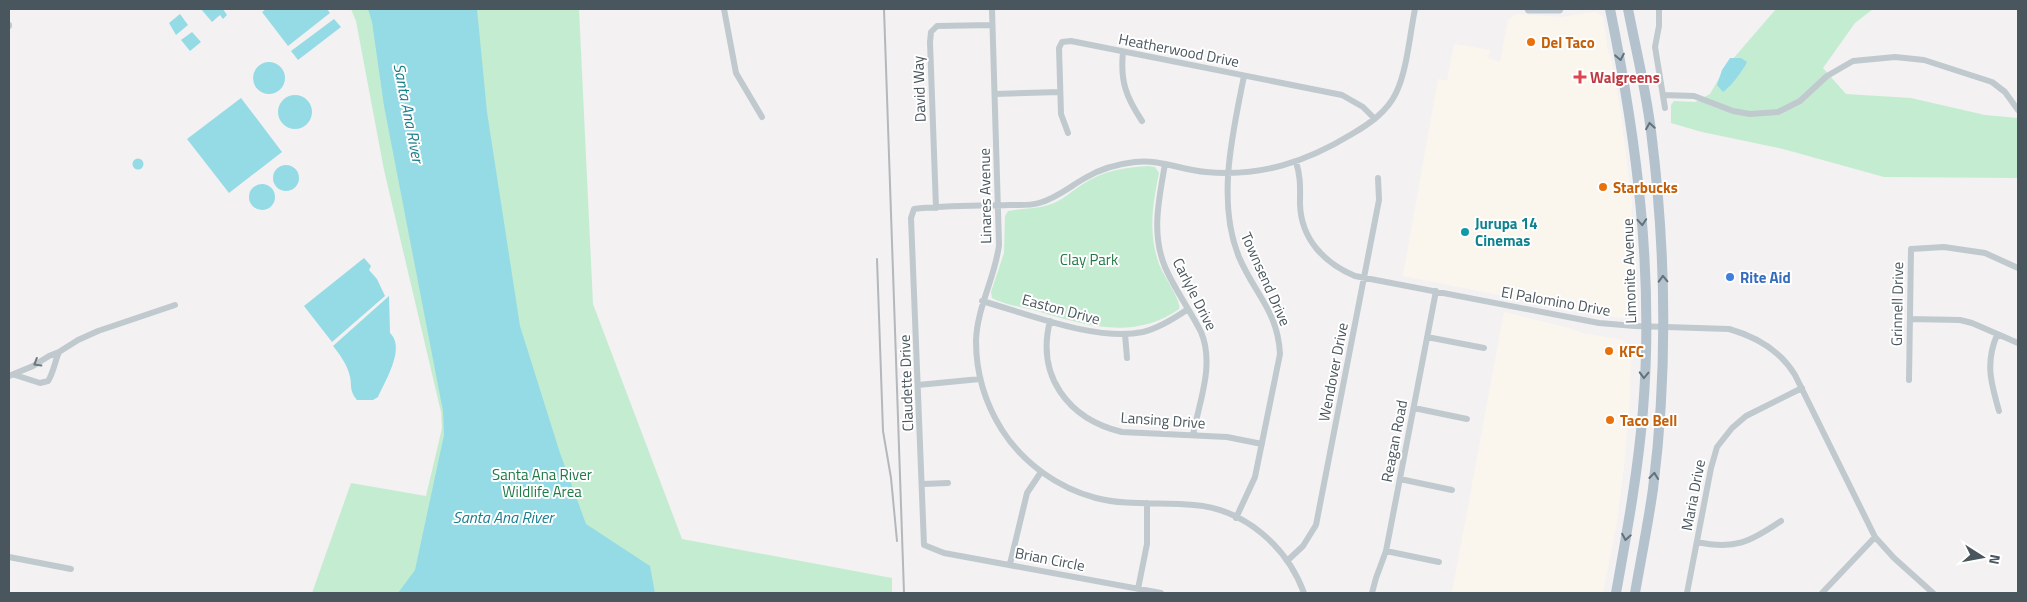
<svg xmlns="http://www.w3.org/2000/svg" width="2027" height="602" viewBox="0 0 2027 602" font-family="'Titillium Web',sans-serif">
<rect width="100%" height="100%" fill="#f3f1f2"/>
<path fill="#fbf6ed" d="M1595,12L1603,17L1608,52L1610,54L1621,114L1632,205L1631,213L1635,241L1637,312L1629,318L1611,317L1403,276L1438,79L1447,81L1454,44L1490,50L1488,58L1500,62L1508,20L1517,14L1562,17Z
M1504,312L1573,329L1582,333L1623,340L1631,348L1630,398L1624,466L1617,522L1603,593H1452Z"/>
<path fill="#c4ecd1" d="M351,9H579L593,304L682,539L892,578V593H312L351,483L426,496L442,428L441,412L384,170L356,21Z
M1776,9H1873L1855,23L1823,68L1846,94L1911,98L1985,115L2018,118V178L1884,177L1783,149L1702,132L1671,123V105L1674,101L1695,102L1710,94L1725,68Z
M1149,166L1155,167L1159,173C1153,203 1148,230 1158,261C1161,273 1182,300 1179,309C1134,341 1084,325 1037,311C1023,307 1005,305 992,298L991,292L1004,253L1005,216L1008,211C1024,208 1039,209 1054,203C1064,199 1073,190 1083,184C1103,171 1125,167 1149,166Z"/>
<path fill="#95dbe5" d="M201,9H223L227,15L223,19L220,15L212,22Z
M266,9H327L330,13L288,46L262,12Z
M368,9H477L487,112L520,326L560,453L586,524L650,566L655,593H398L415,570L444,435L443,411L384,106L372,22Z
M180,14L188,25L176,35L169,23Z
M334,19L341,27L298,60L291,51Z
M192,32L201,42L190,51L181,40Z
M1730,58H1741L1747,62C1744,69 1730,88 1723,92L1717,85L1722,70Z
M253 78a16 16 0 1 1 32 0a16 16 0 1 1-32 0Z
M278 112a17 17 0 1 1 34 0a17 17 0 1 1-34 0Z
M241,98L282,152L229,193L187,139Z
M132.5 164a5.5 5.5 0 1 1 11 0a5.5 5.5 0 1 1-11 0Z
M273 178a13 13 0 1 1 26 0a13 13 0 1 1-26 0Z
M249 197a13 13 0 1 1 26 0a13 13 0 1 1-26 0Z
M364,258L371,266L369,270L377,279L385,296L332,342L304,306Z
M389,296L390,333C406,348 385,381 378,397L373,400H357C348,389 353,385 349,373C346,363 340,355 333,346Z"/>
<g fill="none" stroke-linecap="round" stroke-linejoin="round">
<path stroke="#c0c9ce" stroke-width="6" d="M724,9L736,73L762,117
M992,9L999,245C995,278 977,307 976,341C976,373 985,403 1002,430C1023,463 1058,488 1096,498C1127,506 1162,502 1194,505C1245,509 1287,547 1304,593
M1659,9V26L1655,47L1665,108
M9,25V26
M1123,52C1120,81 1126,97 1142,121
M995,94L1059,92
M1663,95L1694,96L1733,111L1750,114L1778,112L1800,101L1827,76L1853,61L1895,57L1924,60L1992,82L2005,92L2018,110
M1068,133L1061,114L1059,48L1062,42L1071,41L1342,95L1363,107L1375,119
M1296,162C1301,177 1300,189 1300,204C1301,239 1324,263 1355,276L1599,323L1635,326L1729,329C1757,337 1780,350 1795,375L1875,537L1894,558L1933,593
M1165,164C1159,199 1151,233 1165,267C1175,290 1190,310 1201,332C1215,365 1199,402 1193,435
M936,208L930,42L931,32L937,26L992,25
M982,301C1028,314 1097,342 1143,332C1159,328 1175,318 1188,309
M1910,319L1960,320L1972,323L2018,343
M1050,321C1036,376 1068,419 1122,432L1227,437L1262,444
M1125,334L1127,358
M1997,335C1985,363 1991,383 1999,411
M1427,337L1484,348
M15,375L40,383L48,381C53,374 55,361 59,352
M9,376L33,366L49,356L59,352L78,340L98,331L175,305
M1909,380L1911,249L1944,247L1985,253L2018,268
M918,385L980,379
M1414,408L1467,419
M1400,479L1452,490
M923,484L948,483
M1236,518L1255,477L1280,354C1278,311 1254,293 1239,257C1216,201 1233,132 1244,76
M1697,542C1735,550 1750,542 1781,521
M1386,551L1439,562
M9,557L71,569
M1287,561L1303,546L1316,525L1379,200L1378,178
M1010,564L1027,493L1041,472
M1138,589L1147,544V503
M1161,593L944,553L924,545L911,218L914,209C945,205 978,206 1009,205C1019,205 1029,206 1039,203C1057,198 1069,187 1085,178C1100,169 1117,164 1135,162C1160,159 1181,170 1206,172C1261,177 1306,162 1352,134C1369,124 1387,112 1396,93C1407,71 1410,33 1415,9
M1372,593L1376,578L1386,551L1436,291
M1687,593L1711,468L1717,447L1732,428L1746,416L1802,388
M1822,593L1875,537"/>
<path stroke="#bfc9d1" stroke-width="9" d="M1529,9H1559"/>
<path stroke="#b4c2cd" stroke-width="10" d="M1610,9C1637,141 1654,275 1643,410C1638,472 1627,532 1616,593
M1628,9C1636,50 1646,90 1651,131C1666,250 1668,370 1653,489C1648,524 1641,559 1635,593"/>
<path stroke="#b4b7bb" stroke-width="2" d="M884,9L904,593
M877,259L883,431L891,478L897,541"/>
</g>
<defs><path id="oneway-chevron" d="M-2-3.5L2.5 0L-2 3.5" fill="none" stroke-width="1.6" stroke-linecap="round" stroke-linejoin="round" transform="scale(1.25)"/></defs>
<g stroke="#647179">
<use href="#oneway-chevron" transform="translate(1620 57) rotate(79)"/>
<use href="#oneway-chevron" transform="translate(1650 126) rotate(-99)"/>
<use href="#oneway-chevron" transform="translate(1642 222) rotate(86)"/>
<use href="#oneway-chevron" transform="translate(1663 279) rotate(-92)"/>
<use href="#oneway-chevron" transform="translate(1644 375) rotate(92)"/>
<use href="#oneway-chevron" transform="translate(1654 476) rotate(-84)"/>
<use href="#oneway-chevron" transform="translate(1626 537) rotate(100)"/>
</g>
<use stroke="#6d787f" href="#oneway-chevron" transform="translate(37 363) rotate(149)"/>
<g fill="#e8710a" stroke="#fff" stroke-width="2">
<circle cx="1531" cy="42" r="5"/>
<circle cx="1603" cy="187" r="5"/>
<circle cx="1609" cy="351" r="5"/>
<circle cx="1610" cy="420" r="5"/>
</g>
<path fill="#e0444e" stroke="#fff" stroke-width="2" d="M1577.5 69.5h5v5h5v5h-5v5h-5v-5h-5v-5h5z"/>
<circle fill="#0f9aa8" stroke="#fff" stroke-width="2" cx="1465" cy="232" r="5"/>
<circle fill="#3f7fe0" stroke="#fff" stroke-width="2" cx="1730" cy="277" r="5"/>
<g text-anchor="middle" dominant-baseline="central" stroke-width="4" stroke-linejoin="round" paint-order="stroke">
<g font-size="15" font-weight="bold" fill="#c56008" stroke="#fff" text-anchor="start">
<text x="1541" y="42">Del Taco</text>
<text x="1613" y="187">Starbucks</text>
<text x="1619" y="351">KFC</text>
<text x="1620" y="420">Taco Bell</text>
</g>
<g font-size="15" fill="#4a565d" stroke="#fff">
<text transform="translate(1179 50) rotate(11)">Heatherwood Drive</text>
<text transform="translate(919 89) rotate(-92)">David Way</text>
<text transform="translate(985 196) rotate(-91)">Linares Avenue</text>
<text transform="translate(1629 271) rotate(-92)">Limonite Avenue</text>
<text transform="translate(1266 279) rotate(66)">Townsend Drive</text>
<text transform="translate(1195 294) rotate(63)">Carlyle Drive</text>
<text transform="translate(1556 301) rotate(10)">El Palomino Drive</text>
<text transform="translate(1897 304) rotate(-89)">Grinnell Drive</text>
<text transform="translate(1061 309) rotate(15)">Easton Drive</text>
<text transform="translate(1333 372) rotate(-79)">Wendover Drive</text>
<text transform="translate(906 383) rotate(-92)">Claudette Drive</text>
<text transform="translate(1163 420) rotate(4)">Lansing Drive</text>
<text transform="translate(1394 441) rotate(-79)">Reagan Road</text>
<text transform="translate(1693 495) rotate(-79)">Maria Drive</text>
<text transform="translate(1050 559) rotate(11)">Brian Circle</text>
</g>
<g font-size="15" font-weight="bold" fill="#be3a42" stroke="#fff" text-anchor="start">
<text x="1590" y="77">Walgreens</text>
</g>
<g font-size="15" font-weight="bold" fill="#0d838f" stroke="#fff" text-anchor="start">
<text x="1475" y="223">Jurupa 14<tspan x="1475" dy="17">Cinemas</tspan></text>
</g>
<g font-size="15" fill="#207a46" stroke="#fff">
<text x="1089" y="259">Clay Park</text>
<text x="542" y="474">Santa Ana River<tspan x="542" dy="17">Wildlife Area</tspan></text>
</g>
<g font-size="15" font-weight="bold" fill="#366cbe" stroke="#fff" text-anchor="start">
<text x="1740" y="277">Rite Aid</text>
</g>
<g font-size="16" font-style="italic" fill="#187d8c" stroke="#fff">
<text transform="translate(409 113) rotate(79)">Santa Ana River</text>
<text x="503" y="517">Santa Ana River</text>
</g>
</g>
<rect width="2027" height="602" fill="none" stroke="#4a565d" stroke-width="20"/>
<g transform="translate(1982 557) rotate(101)" stroke="#ffffff" stroke-width="4" paint-order="stroke">
<path d="M0-4L9 19L0 12L-9 19Z" fill="#4a565d"/>
<text y="-8" font-size="14" font-weight="bold" text-anchor="middle" fill="#4a565d">N</text>
</g>
</svg>
